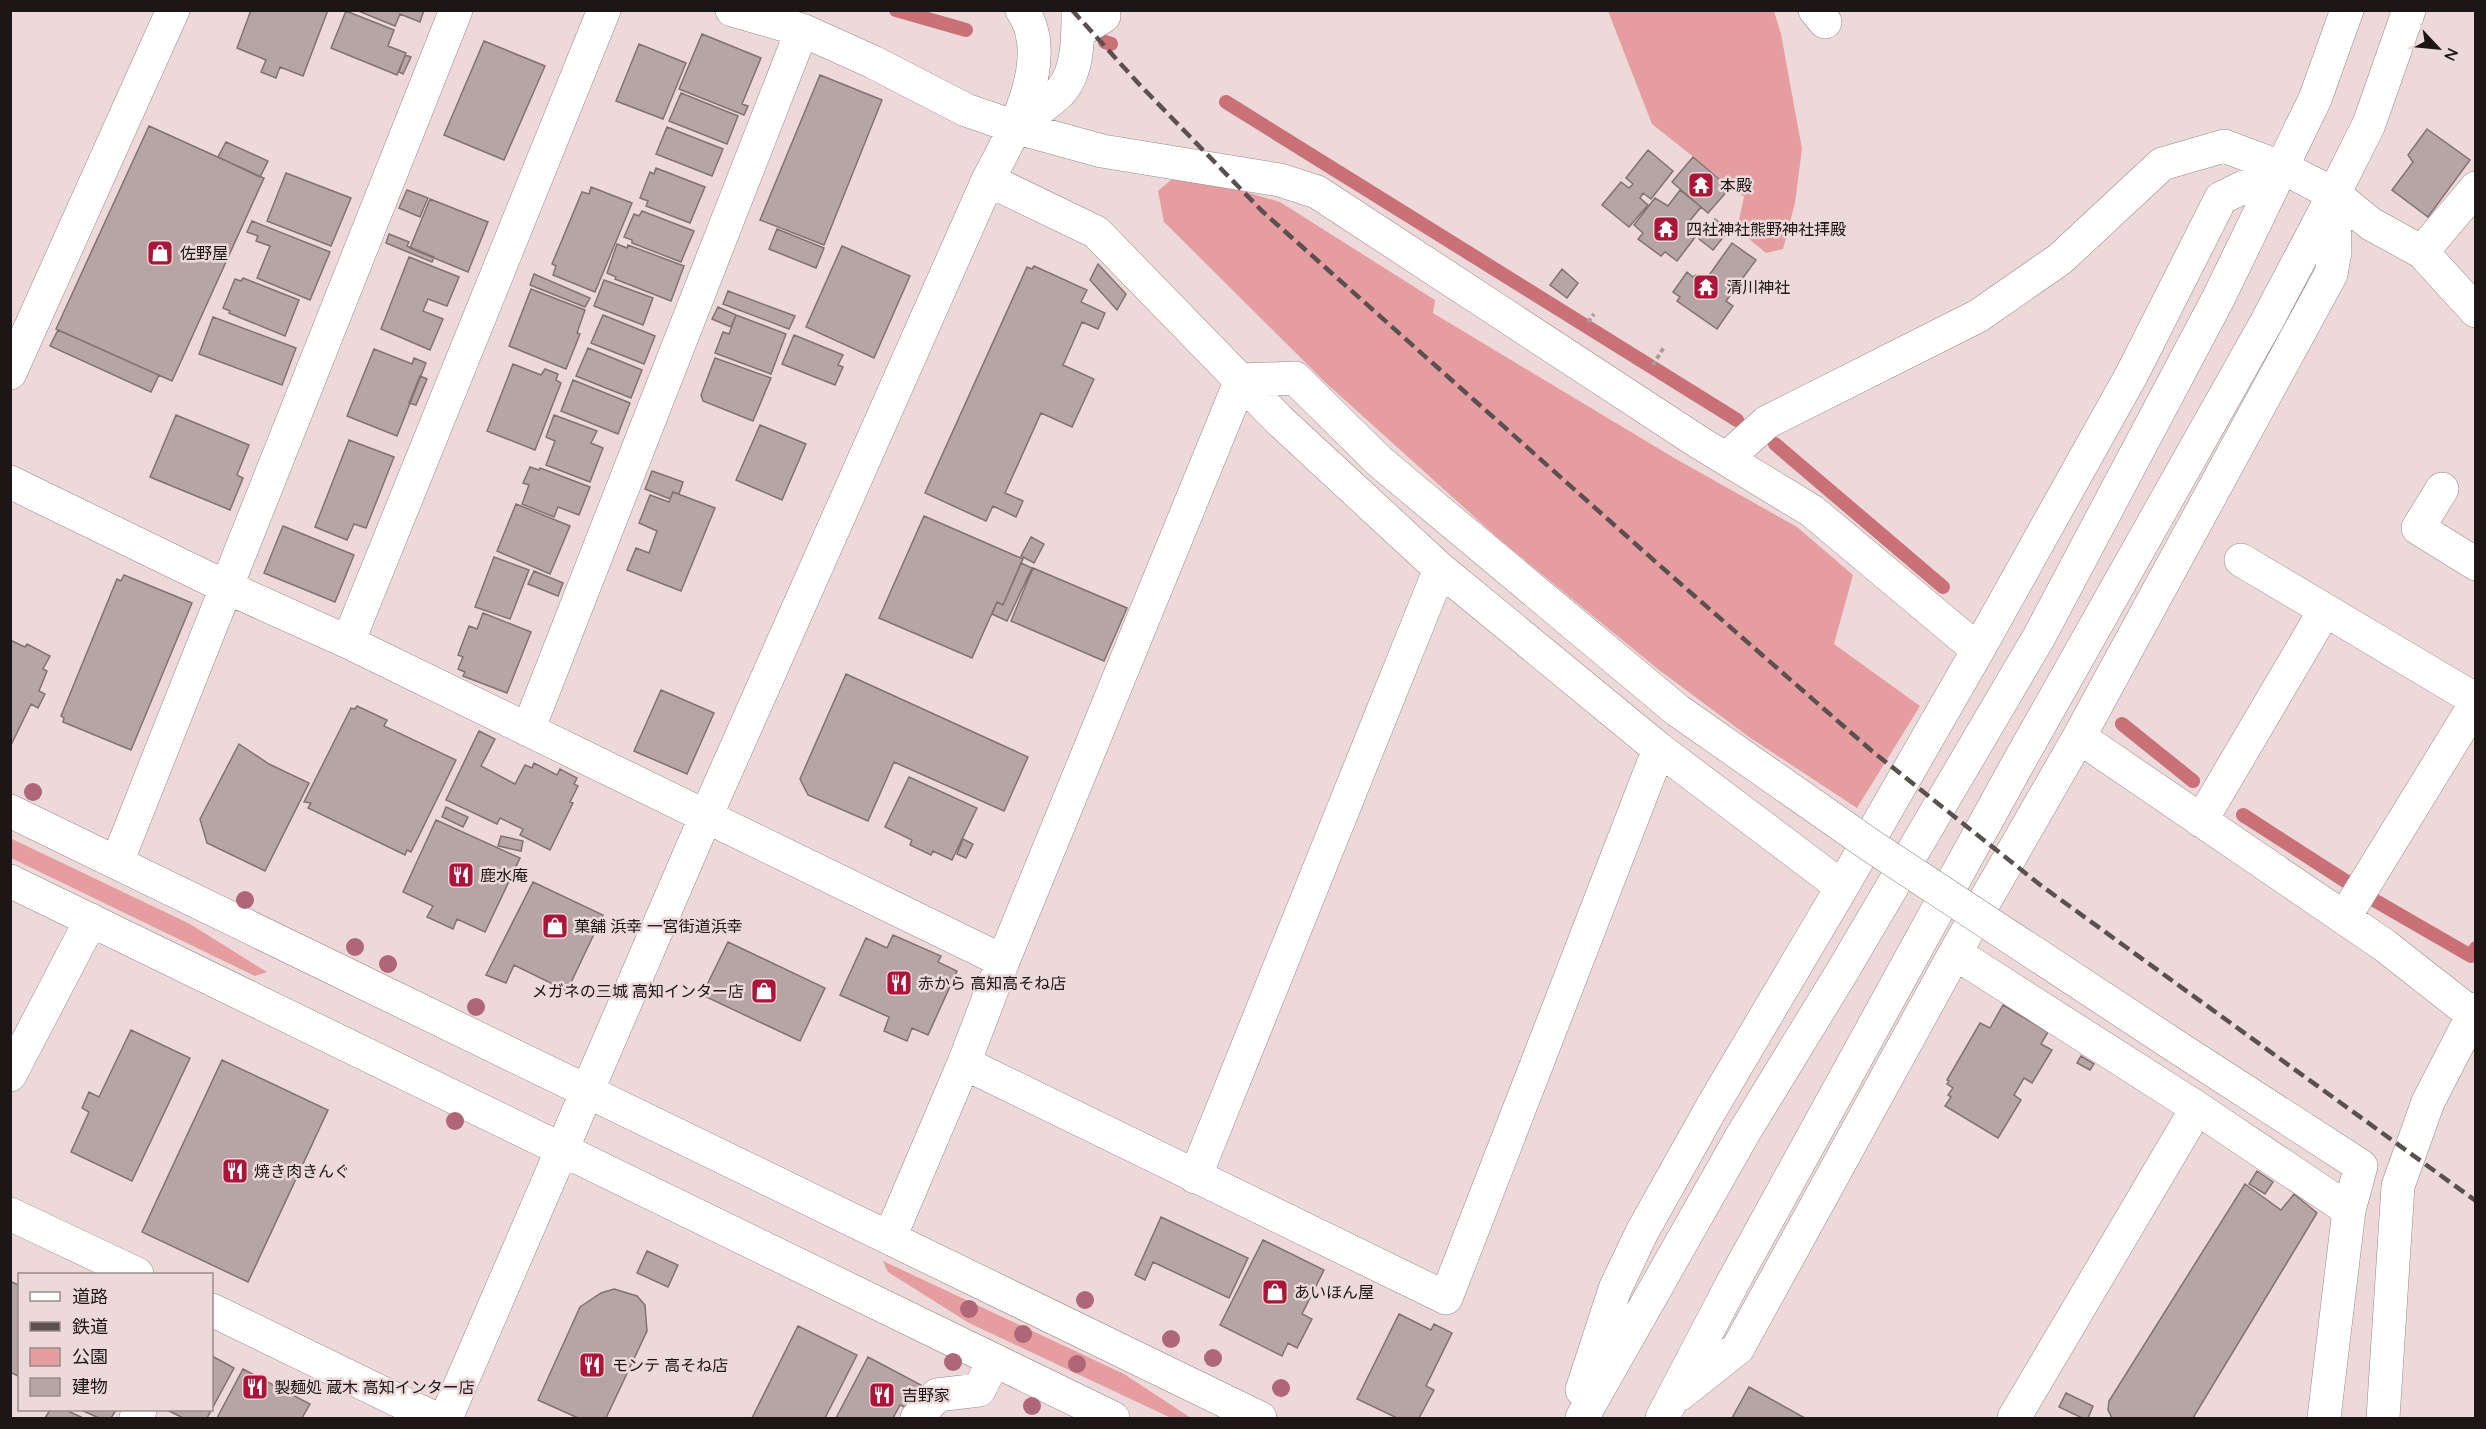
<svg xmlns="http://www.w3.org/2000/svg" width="2486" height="1429" viewBox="0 0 2486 1429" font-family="Quicksand,'Noto Sans JP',sans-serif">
<rect width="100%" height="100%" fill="#edd9d9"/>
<path fill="#e69da0" d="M1608,11H1774L1781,34L1802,149L1795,203L1783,249L1766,253L1737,229L1744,197L1652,124Z
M1172,179H1202L1280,202L1435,300L1433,313L1676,459L1797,527L1853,575L1834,644L1920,706L1857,808L1749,737L1659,670L1499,539L1326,383L1164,222L1158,191Z
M10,838L190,924L267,972L255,976L11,858Z
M883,1261L1124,1374L1191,1418H1171L969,1323L888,1272Z"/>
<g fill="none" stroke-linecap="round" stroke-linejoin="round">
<path stroke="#ca7077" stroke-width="14" d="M896,10L966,30
M1105,42L1111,44
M1226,102L1737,420
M1775,444L1943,587
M2122,724L2193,781
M2243,815L2347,882
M2374,900L2471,956L2476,948"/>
</g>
<path fill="#b7a4a4" stroke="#837172" stroke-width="1.5" d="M251,10H328L303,76L280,67L276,78L261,72L266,60L237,48Z
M356,10H424L420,22L400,14L395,26Z
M346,11L394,30L388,46L406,53L397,75L331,48Z
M702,34L761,58L742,104L748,106L744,115L679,89Z
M484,41L545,66L504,160L444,135Z
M639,44L686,63L663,119L616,101Z
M405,55L411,57L403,74L399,72Z
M820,75L882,100L824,245L760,220Z
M681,93L738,116L727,144L669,121Z
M149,126L264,178L172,381L56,329Z
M667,127L723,149L712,176L656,154Z
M2427,129L2470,160L2428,217L2392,190L2413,162L2408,155Z
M226,142L268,161L260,177L218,157Z
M1648,150L1673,171L1651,199L1643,193L1640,198L1648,205L1629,227L1602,205L1621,182L1629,188L1633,184L1626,178Z
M1693,157L1730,188L1708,213L1672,182Z
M656,168L705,187L690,223L646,206L648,201L640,198L650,172L654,174Z
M286,173L351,198L331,246L267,221Z
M591,187L632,203L595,292L553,275L556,266L552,264L582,192L589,194Z
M407,190L428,198L420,217L399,208Z
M1680,190L1701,207L1688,223L1699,232L1677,261L1665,252L1661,256L1638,239L1643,233L1634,225L1655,198L1668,206Z
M430,199L488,222L468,272L410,248Z
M642,211L694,231L681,262L632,243V240L624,237L634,214L639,216Z
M1715,219L1729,230L1713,250L1699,239Z
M252,221L330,252L310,300L257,278L270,246L256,241L258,236L247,232Z
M777,229L824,248L816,268L769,249Z
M389,234L409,242L407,246L434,257L432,262L386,243Z
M1732,243L1756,260L1726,301L1733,306L1717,329L1677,301L1680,297L1673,292L1687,272L1693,277L1696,275L1705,281Z
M617,244L627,248L628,245L684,266L671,301L615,279L616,277L607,273Z
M842,246L910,276L874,358L806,327Z
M409,257L459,277L447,306L428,299L423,311L443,319L430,350L381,329Z
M1098,264L1126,294L1117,310L1090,280Z
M1034,266L1087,290L1081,302L1105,313L1098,329L1082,322L1063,365L1094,379L1072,427L1041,413L1005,493L1023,501L1016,517L993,506L986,521L925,493L1027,267L1032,269Z
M1562,269L1578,283L1567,298L1550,285Z
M534,274L590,298L585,307L530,285Z
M243,278L299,300L285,336L229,313L230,311L223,308L235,279L241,281Z
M604,280L653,298L643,325L594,306Z
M531,289L585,310L577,333L580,334L566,369L509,346Z
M728,291L795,316L789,329L723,304Z
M718,307L736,315L731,327L712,319Z
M603,315L655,336L644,364L591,343Z
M736,315L786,334L771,374L715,353L723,332L729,334Z
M213,317L296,348L282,385L199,354Z
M58,330L159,375L151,392L50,346Z
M794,335L843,355L838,365L843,367L835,385L782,364Z
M588,348L642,370L631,398L576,376Z
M374,349L412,364L414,358L426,363L397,436L347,416Z
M715,358L771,378L753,421L703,401L701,395Z
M513,364L541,375L545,369L558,374L556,380L561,383L535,450L487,431Z
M420,376L427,379L416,405L409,403Z
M573,380L630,403L618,434L561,411Z
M176,415L249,445L237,475L243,478L230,510L150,477Z
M554,415L597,431L591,443L603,448L590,482L546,465L555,441L546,437Z
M760,425L806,444L782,500L736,480Z
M349,440L394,457L366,528L354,524L347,540L315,527Z
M530,467L539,470L540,468L590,487L579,515L558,507L554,517L522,504L529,485L523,483Z
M652,471L683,482L679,494L673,492L670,499L645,489Z
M673,492L715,508L681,591L627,570L636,548L649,553L657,531L639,523L650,495L669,502Z
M516,504L570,526L550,574L497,551Z
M924,516L1023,559L1003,605L997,602L972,658L879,618Z
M283,526L354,555L335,602L264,573Z
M1031,537L1044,544L1034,563L1021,556Z
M494,557L529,570L510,619L475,607Z
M1021,563L1032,568L1007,621L992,614L997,602L1003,605Z
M1033,568L1127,608L1104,661L1011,621Z
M534,571L563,583L558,596L528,584Z
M124,575L192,603L131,750L63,722L64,718L61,716L117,579L121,581Z
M483,613L531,632L507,693L463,676L465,672L458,669L463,657L458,655L469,626L477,629Z
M10,640L25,647L27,644L50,656L43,669L47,671L39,691L45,694L38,708L31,704L10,747Z
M846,674L1028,757L1004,811L894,762L868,821L808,795L800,779Z
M661,690L714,713L687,774L634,751Z
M357,706L387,720L384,726L456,760L411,852L407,850L405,855L308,808L311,803L304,802L351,708L355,709Z
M479,731L495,739L481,766L515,784L525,765L532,768L534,763L557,775L560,769L577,778L574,784L578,786L570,802L573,803L550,850L520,835L523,829L500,818L497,824L446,800Z
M239,744L269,764L309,783L265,871L207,843L200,819Z
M909,777L977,808L952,860L933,851L931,855L910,845L912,840L885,827Z
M446,807L468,817L463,827L442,817Z
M436,820L520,858L485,932L457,919L453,929L427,917L433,906L403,892Z
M501,836L523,841L521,851L498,846Z
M963,839L973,844L966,858L957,854Z
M533,882L603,915L567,991L514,965L506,983L486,975Z
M893,935L941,956L938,962L957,971L928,1035L912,1028L907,1041L884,1031L889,1017L840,995L866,938L887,948Z
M728,942L825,988L800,1041L702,995Z
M2003,1005L2048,1032L2041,1044L2052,1050L2032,1083L2024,1078L2014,1095L2021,1100L1998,1138L1945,1106L1951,1097L1948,1095L1953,1088L1947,1084L1949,1081L1947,1080L1980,1023L1990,1028Z
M131,1030L190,1058L132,1181L71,1152L89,1112L82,1108L89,1092L99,1097Z
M2081,1056L2094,1064L2090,1070L2077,1063Z
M222,1060L328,1110L248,1282L142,1232Z
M2257,1171L2273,1182L2265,1194L2249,1184Z
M2245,1184L2281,1210L2294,1194L2317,1213L2193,1418H2112L2108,1410L2109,1401Z
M1161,1217L1248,1258L1229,1298L1153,1262L1145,1280L1135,1275Z
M1263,1240L1324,1270L1302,1314L1312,1319L1297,1348L1288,1343L1282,1356L1220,1325Z
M647,1251L678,1265L668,1287L637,1273Z
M10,1281L20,1286V1377L10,1372Z
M614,1289L637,1296L645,1305L647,1331L606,1418H578L538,1400L580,1307L601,1293Z
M1399,1314L1431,1330L1434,1324L1452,1333L1426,1386L1434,1390L1419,1418H1397L1357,1399Z
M798,1326L857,1355L825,1418H752Z
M212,1356L234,1368L207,1418H183L167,1410H212Z
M868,1357L921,1385L909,1409L900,1405L893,1418H836Z
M243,1369L310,1404L302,1418H217Z
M1749,1387L1805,1418H1732Z
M2066,1393L2093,1406L2088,1418H2082L2059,1407Z
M50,1410H66L83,1418H45Z
M81,1410H116L111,1418H99Z"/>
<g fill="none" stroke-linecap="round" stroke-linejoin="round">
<defs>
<path id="minor" d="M732,10L802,30L873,62L966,110L1015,127L1102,151L1280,180L1317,192L1700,443L1812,511L1978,650
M1815,10L1825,22
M1078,32L1104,16L1103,10
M1015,127C1030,115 1047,105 1060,92C1079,72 1078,35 1078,10
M988,180L1096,232L1278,419L1440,569L1659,749L1842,887
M2422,252L2476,188
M10,373L173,10
M1727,458L1767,422L1978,316L2060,259L2162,164L2224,146L2283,168L2334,194L2371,224L2422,252L2476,311
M1379,461L1295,378L1241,380L1003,961L964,1063L1446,1298L1659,749
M10,482L226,587L348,642L1003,961
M2442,489L2418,528L2476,564
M2241,560L2476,700
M348,642L604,10
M528,730L802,30
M2079,737L2384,945L2472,1014
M10,811L1260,1418
M2201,821L2325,610
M117,862L456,10
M10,881L1113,1418
M2344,918L2476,703
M1955,953L2197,1108L2349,1210L2324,1418
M2177,1047L2361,1166L2349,1210
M10,1075L91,920
M1195,1177L1440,569
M10,1214L137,1274
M890,1237L964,1063
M212,1310L434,1418
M1582,1390L1615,1289L1642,1232L1712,1107L1842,887L1978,650L2132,374L2221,198L2283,168
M1680,1394L1738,1348L1955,953L2079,737L2331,274L2335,252L2334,196
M136,1418L140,1410
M446,1418L706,816L988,180C1011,136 1056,59 1022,10
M917,1418L937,1395L979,1390L994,1360
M1582,1418L1743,1134L1842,972L2039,637L2218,299L2315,99L2347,10
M1662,1418L1732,1284L2016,767L2266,323L2334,194L2369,124L2409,10
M2014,1418L2197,1108
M2383,1418L2398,1186L2428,1102L2476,1009"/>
</defs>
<use href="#minor" stroke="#988787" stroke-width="34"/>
<path stroke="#ab9c9c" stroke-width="4" stroke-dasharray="4.5 3" stroke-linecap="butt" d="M1588,322L1594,314
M1653,365L1664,347"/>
<use href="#minor" stroke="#fff" stroke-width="33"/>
<path stroke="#5b5050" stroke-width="4.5" stroke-dasharray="12 6" stroke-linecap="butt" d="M1072,10L1138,83L1262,211L1658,564L1872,751L2039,884L2476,1201"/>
<defs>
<path id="minor-bridge" d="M1379,461L1677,710L1870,845L2177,1047"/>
</defs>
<use href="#minor-bridge" stroke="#988787" stroke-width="34" stroke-linecap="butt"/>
<use href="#minor-bridge" stroke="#fff" stroke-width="33"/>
</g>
<g fill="#af6777">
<circle cx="33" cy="792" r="9"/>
<circle cx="245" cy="900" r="9"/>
<circle cx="355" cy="947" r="9"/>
<circle cx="388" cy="964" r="9"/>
<circle cx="476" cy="1007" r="9"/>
<circle cx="455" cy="1121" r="9"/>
<circle cx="1085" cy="1300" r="9"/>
<circle cx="969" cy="1309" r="9"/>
<circle cx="1023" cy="1334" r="9"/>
<circle cx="1171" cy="1339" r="9"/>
<circle cx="1213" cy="1358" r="9"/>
<circle cx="953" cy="1362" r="9"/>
<circle cx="1077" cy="1364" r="9"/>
<circle cx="1281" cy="1388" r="9"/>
<circle cx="1032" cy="1406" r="9"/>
</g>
<defs>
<symbol id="temple-square" viewBox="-11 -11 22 22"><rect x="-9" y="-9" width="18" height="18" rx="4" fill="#ab1539" stroke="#edd9d9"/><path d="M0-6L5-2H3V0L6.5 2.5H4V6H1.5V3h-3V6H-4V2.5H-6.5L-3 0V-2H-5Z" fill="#fff"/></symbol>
<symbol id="shop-square" viewBox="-11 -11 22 22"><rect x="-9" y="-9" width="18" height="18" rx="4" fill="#ab1539" stroke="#edd9d9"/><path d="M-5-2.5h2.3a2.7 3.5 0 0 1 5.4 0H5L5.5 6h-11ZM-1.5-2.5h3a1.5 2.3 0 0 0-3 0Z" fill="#fff"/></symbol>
<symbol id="restaurant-square" viewBox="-11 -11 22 22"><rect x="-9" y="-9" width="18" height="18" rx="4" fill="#ab1539" stroke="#edd9d9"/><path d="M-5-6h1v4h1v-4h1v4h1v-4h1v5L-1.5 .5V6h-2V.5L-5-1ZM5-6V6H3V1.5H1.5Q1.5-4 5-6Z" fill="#fff"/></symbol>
</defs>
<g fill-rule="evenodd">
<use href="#temple-square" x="1686" y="170" width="30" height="30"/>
<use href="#temple-square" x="1651" y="214" width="30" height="30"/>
<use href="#shop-square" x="145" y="238" width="30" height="30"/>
<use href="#temple-square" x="1691" y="272" width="30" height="30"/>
<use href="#restaurant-square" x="446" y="860" width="30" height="30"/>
<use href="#shop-square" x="540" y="911" width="30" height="30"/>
<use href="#restaurant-square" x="884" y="968" width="30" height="30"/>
<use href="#shop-square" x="749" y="976" width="30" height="30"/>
<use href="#restaurant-square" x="220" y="1156" width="30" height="30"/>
<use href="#shop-square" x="1260" y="1277" width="30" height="30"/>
<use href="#restaurant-square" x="577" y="1350" width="30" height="30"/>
<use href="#restaurant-square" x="240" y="1372" width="30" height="30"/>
<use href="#restaurant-square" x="867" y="1380" width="30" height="30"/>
</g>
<g text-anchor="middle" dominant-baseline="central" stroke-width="5" stroke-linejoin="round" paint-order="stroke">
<g font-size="16" fill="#1c1616" stroke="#edd9d9" text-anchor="start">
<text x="1720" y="185">本殿</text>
<text x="1686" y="229">四社神社熊野神社拝殿</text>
<text x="180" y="253">佐野屋</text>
<text x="1726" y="287">清川神社</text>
<text x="480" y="875">鹿水庵</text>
<text x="574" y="926">菓舗 浜幸 一宮街道浜幸</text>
<text x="918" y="983">赤から 高知高そね店</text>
<text x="744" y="991" text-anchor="end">メガネの三城 高知インター店</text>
<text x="254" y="1171">焼き肉きんぐ</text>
<text x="1294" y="1292">あいほん屋</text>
<text x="612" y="1365">モンテ 高そね店</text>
<text x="274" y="1387">製麺処 蔵木 高知インター店</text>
<text x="902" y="1395">吉野家</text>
</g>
</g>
<rect width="2486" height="1429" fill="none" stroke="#1c1616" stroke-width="24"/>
<rect x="18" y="1273" width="195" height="138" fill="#edd9d9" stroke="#998b8b" stroke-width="1.5"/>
<rect x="30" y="1292" width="30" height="9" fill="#ffffff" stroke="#998b8b" stroke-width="1.5"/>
<text x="72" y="1303" font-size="18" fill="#1c1616">道路</text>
<rect x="30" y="1322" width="30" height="9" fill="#5b5050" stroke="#998b8b" stroke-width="1.5"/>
<text x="72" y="1333" font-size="18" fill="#1c1616">鉄道</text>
<rect x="30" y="1348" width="30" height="18" fill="#e69da0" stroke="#998b8b" stroke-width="1.5"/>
<text x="72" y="1363" font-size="18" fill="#1c1616">公園</text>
<rect x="30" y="1378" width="30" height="18" fill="#b7a4a4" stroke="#998b8b" stroke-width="1.5"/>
<text x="72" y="1393" font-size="18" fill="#1c1616">建物</text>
<g transform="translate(2438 48) rotate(116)" stroke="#edd9d9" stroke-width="4.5" paint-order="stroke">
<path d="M0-4.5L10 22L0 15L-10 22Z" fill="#1c1616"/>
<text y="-9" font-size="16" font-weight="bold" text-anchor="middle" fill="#1c1616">N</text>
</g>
</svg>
